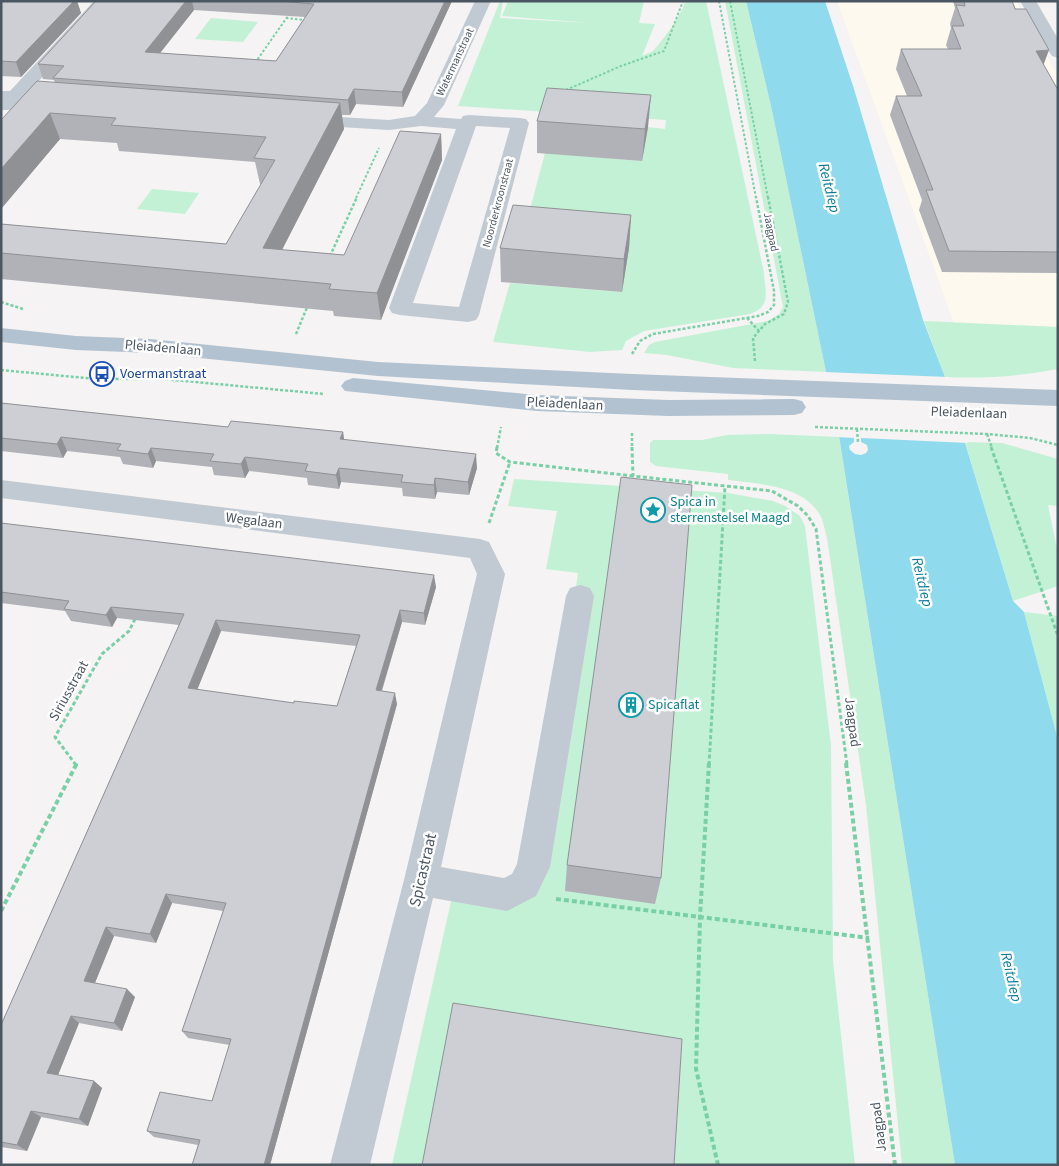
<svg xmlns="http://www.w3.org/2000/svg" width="1059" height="1166" viewBox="0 0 1059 1166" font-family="'Source Sans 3',sans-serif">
<rect width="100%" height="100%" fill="#f5f3f3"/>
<path fill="#fdf9ef" d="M837,1H1016L1058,76V327L954,323Z"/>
<path fill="#c3f1d5" d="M500,1H503L500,18L591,23L502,16L508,1H644L639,23L655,24L642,56C645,54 650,53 653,51C661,43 684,12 685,1H706L764,273C765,292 772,306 750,314L644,331L626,341L622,350L590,352L493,342L510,283L621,292L522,239L545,153L641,161L647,127L665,129L666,120L458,106Z
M725,1H746L771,106L826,372L733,368L667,355L644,353L649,345L655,342L768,321L779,314L783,307Z
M211,18L258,22L243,42L195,39Z
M152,189L199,193L185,214L137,209Z
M924,321L1058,327V369C1020,376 983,379 945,377Z
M769,434L839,437L955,1165H902L866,805L827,538C825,532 824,525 822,519C807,485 760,484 728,480V474L656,466L650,462V443L653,440H702L727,435Z
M965,442L1002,443L1058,459V506L1048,505L1058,554V586L1013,601Z
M514,479L728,493L773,501L785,506L800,516L805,526L831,746L833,961L855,1165H392L454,888L532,898L578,573L546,569L557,511L508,506Z
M1024,612L1058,616V740Z"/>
<path fill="#90daee" d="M746,1H825L854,89L923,320L945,377L1013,601L1024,612L1058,740V1165H955L838,430L771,106Z"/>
<path fill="#f5f3f3" d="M824,372L948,377L968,443L861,438V442L867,445L868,450L866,453L861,455L855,454L850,450L849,446L854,442V438L837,437Z"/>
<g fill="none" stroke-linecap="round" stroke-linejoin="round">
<path stroke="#7ad0a6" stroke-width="2" stroke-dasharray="2.5 2" stroke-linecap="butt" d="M719,1L756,198
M730,1L768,198
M286,18L305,20
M255,63L290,13
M566,90L621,66L664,51L683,1
M356,198L379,148"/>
<path stroke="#7ad0a6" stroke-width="2.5" stroke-dasharray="3 2" stroke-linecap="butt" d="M330,256L357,197
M1,302L23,309
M747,318L759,331
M296,334L308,305
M632,354L640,341L653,334L758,316L768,312L774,305V291L756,197
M755,361L753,338L765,324L784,314L788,302L768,197
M1,370L96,379H163L324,394
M815,427L987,434L1030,438L1058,445
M857,429L858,442
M632,433V448
M987,434L992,448
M497,448L501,427"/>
<path stroke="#7ad0a6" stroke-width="3" stroke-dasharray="4 2.5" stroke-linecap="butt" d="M497,447L496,453L510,462L633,476
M632,447L633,476L772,491L798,506L808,516L816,529L847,765
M991,447L1058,636
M489,523L510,462
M76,765L55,737L102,654L129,631L135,619
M709,765L725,486"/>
<path stroke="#7ad0a6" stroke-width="4" stroke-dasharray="5 3" stroke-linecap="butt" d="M709,763L700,917L696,1069L718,1165
M846,763L895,1165
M556,899L869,938
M1,911L76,765L75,763"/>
<path fill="#c1cad2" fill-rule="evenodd" d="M94,1H111L28,93L66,96L69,100L66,104L60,105L19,102L12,110H1V91H10Z
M475,1H491L444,105L434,117L461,119L463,116L469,115L520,118L526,119L529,123L479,315L476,320L468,322L400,315L392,313L389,308L456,129L421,126L389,130L307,125L301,124L298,120L301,116L307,115L389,120L415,116L427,103ZM476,126L510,128L459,307L413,303Z
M1020,1H1036L1058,39V58L1052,56L1050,53Z
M1,480L480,539L489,542L505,574L441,867L504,878L512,874L517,864L566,596L570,588L580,585L590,588L594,596L550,867L536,896L507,911L433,898L370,1165H330L404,880L477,574L470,558L1,498Z"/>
<path fill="#b3c2d1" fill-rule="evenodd" d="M1,328L76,336L150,339L378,362L632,374L1058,390V406L632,390L378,376L150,353L76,350L1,342Z
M353,378L537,395L668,400L794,399L802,401L806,407L802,413L794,415L668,416L537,411L345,391L341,386L345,381Z"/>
</g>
<path fill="#b0b2b7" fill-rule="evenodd" d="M1,1H77L81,13L21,77L1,76Z
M96,1H452L403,107L356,104L350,115H342L344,129L282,250L344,255L441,134L442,160L381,320L334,316L333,311L1,279V224L226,244L261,185L260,184L255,162L119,151L117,143L60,139L1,209L55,83L54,80L43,79L38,64ZM194,10L305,17L276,61L160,53Z
M953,1H1012L1043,65L1058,90V273L942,272L919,210L922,200L890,115L896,96H907L896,69L901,49H948L946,45L951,28L950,24L955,8Z
M537,121L648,127L642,161L537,153Z
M631,215L629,248L622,292L501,282L500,248Z
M1,403L228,427L343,432L344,440L477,468L469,495L437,492L435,499L403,496L402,488L341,482L339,489L308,485L307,478L249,471L245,478L214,475L212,467L156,461L153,468L123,464L120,457L67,451L63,458L1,451Z
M1,523L436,587L425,625L402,622L382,691L397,704L270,1165H192L198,1145L154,1137L147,1131L212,1101L230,1045L188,1038L182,1031L223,911L172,903L156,943L114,936L95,983L135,997L122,1031L79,1023L58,1075L94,1081L102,1088L88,1126L41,1117L27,1151L1,1147V1025L179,625L117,618L112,627L71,621L65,611L1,603ZM221,631L356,646L337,706L294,703L197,690Z
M567,865L661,878L655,904L565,891Z"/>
<path fill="#909195" d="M74,1H77L81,13L21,77L16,62Z
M186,1H192L194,10L149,67L145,52Z
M445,1H452L403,107L402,92Z
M1049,50L1042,69L1036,51Z
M354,89L356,104L350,115L348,100Z
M651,95L648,127L642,161L645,129Z
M340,103L344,129L269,275L263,248Z
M50,113L60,139L1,209V169Z
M441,134L442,160L381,320L377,293Z
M631,215L629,248L622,292L624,259Z
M343,432L345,446L340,439Z
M61,437L67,451L63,458L57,444Z
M151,448L156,461L153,468L148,454Z
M476,454L477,468L469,495L468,482Z
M245,457L249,471L245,478L241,464Z
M339,468L341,482L339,489L336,475Z
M435,478L437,492L435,499L434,485Z
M434,575L436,587L425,625L424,613Z
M111,607L117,618L112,627L106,615Z
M400,610L402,622L378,702L376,690Z
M216,620L221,631L193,700L188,688Z
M395,693L397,704L270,1165H264Z
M166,894L172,903L156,943L150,934Z
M106,927L114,936L92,990L84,981Z
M127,989L135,997L122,1031L114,1023Z
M71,1016L79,1023L56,1080L47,1073Z
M94,1081L102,1088L88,1126L79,1119Z
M31,1111L41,1117L27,1151L17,1145Z"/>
<path fill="#cdcfd5" stroke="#909195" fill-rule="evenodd" d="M1,1H74L16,62L1,61Z
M96,1H186L145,52L276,61L314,4L279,1H445L402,92L354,89L348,100L53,78L64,66L38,64Z
M964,1H1012L1015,9H1026L1049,50L1036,51L1058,90V252L949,251L926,190H933L896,96H922L901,49H961L952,26H964L956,5L965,6Z
M37,81L340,103L263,248L344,255L400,131L441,134L377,293L329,289L331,284L1,253V224L226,244L275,160L254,158L266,137L111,125L116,118L50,113L1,169V120Z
M547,88L651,95L645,129L537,121Z
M513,205L631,215L624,259L500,248Z
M1,403L228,427L231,421L343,432L340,439L476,454L468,482L435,478L434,485L401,482L403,475L339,468L336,475L305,471L308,464L245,457L241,464L210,461L214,454L151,448L148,454L117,450L121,444L61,437L57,444L1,438Z
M621,477L692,485L661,878L567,865Z
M1,523L434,575L424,613L400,610L376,690L395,693L264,1165H192L200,1140L147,1131L160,1092L212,1101L231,1039L182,1031L226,903L166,894L150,934L106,927L84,981L127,989L114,1023L71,1016L47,1073L94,1081L79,1119L31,1111L17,1145L1,1142V1025L184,614L111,607L106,615L64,609L69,601L1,592ZM216,620L360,635L337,706L294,701V703L188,688Z
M453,1003L682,1039L674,1165H422Z"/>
<defs>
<symbol id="bus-ring" viewBox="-11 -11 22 22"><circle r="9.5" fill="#fff" stroke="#1a4fb4" stroke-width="1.5"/><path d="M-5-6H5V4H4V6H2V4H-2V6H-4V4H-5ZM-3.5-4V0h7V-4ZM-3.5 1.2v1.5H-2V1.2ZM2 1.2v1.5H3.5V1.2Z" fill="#1a4fb4"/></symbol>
<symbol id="sight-ring" viewBox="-11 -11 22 22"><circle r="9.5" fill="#fff" stroke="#0f9aa8" stroke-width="1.5"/><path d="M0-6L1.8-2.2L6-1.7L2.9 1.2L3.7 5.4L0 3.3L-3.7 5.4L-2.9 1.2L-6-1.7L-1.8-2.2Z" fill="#0f9aa8"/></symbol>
<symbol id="building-ring" viewBox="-11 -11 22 22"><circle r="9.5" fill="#fff" stroke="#0f9aa8" stroke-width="1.5"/><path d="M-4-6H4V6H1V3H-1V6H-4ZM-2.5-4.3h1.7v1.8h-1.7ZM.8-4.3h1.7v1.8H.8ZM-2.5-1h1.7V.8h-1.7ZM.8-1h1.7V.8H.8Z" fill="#0f9aa8"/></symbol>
</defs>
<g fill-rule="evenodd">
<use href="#bus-ring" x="88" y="360" width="28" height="28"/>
<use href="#sight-ring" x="639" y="496" width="28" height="28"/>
<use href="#building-ring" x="617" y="691" width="28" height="28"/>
</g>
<g text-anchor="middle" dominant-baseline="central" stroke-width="5" stroke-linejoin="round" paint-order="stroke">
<g font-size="11" fill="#4a5661" stroke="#fff">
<text transform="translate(455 62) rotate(-65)">Watermanstraat</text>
<text transform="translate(498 203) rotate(-75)">Noorderkroonstraat</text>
<text transform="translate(771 232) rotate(79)">Jaagpad</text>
</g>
<g font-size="14" fill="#4a5661" stroke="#fff">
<text transform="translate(163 348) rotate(5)">Pleiadenlaan</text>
<text transform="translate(565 404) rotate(3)">Pleiadenlaan</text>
<text transform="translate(969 413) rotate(2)">Pleiadenlaan</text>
<text transform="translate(254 521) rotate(7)">Wegalaan</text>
<text transform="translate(69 691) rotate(-61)">Siriusstraat</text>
<text transform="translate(852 722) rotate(83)">Jaagpad</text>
<text transform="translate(879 1127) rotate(-97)">Jaagpad</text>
</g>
<g font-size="14" fill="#164399" stroke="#fff" text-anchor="start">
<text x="120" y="374">Voermanstraat</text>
</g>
<g font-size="14" fill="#0d838f" stroke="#fff" text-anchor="start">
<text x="670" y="502">Spica in<tspan x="670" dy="16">sterrenstelsel Maagd</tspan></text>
<text x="648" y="705">Spicaflat</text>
</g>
<g font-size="15" font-style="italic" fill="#0c7c9b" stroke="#fff">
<text transform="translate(829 188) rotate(76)">Reitdiep</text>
<text transform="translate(922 582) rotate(77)">Reitdiep</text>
<text transform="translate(1011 977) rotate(77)">Reitdiep</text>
</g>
<g font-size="16" fill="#4a5661" stroke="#fff">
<text transform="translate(423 870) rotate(-77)">Spicastraat</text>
</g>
</g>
<rect width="1059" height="1166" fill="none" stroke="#4a5661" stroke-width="5"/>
</svg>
